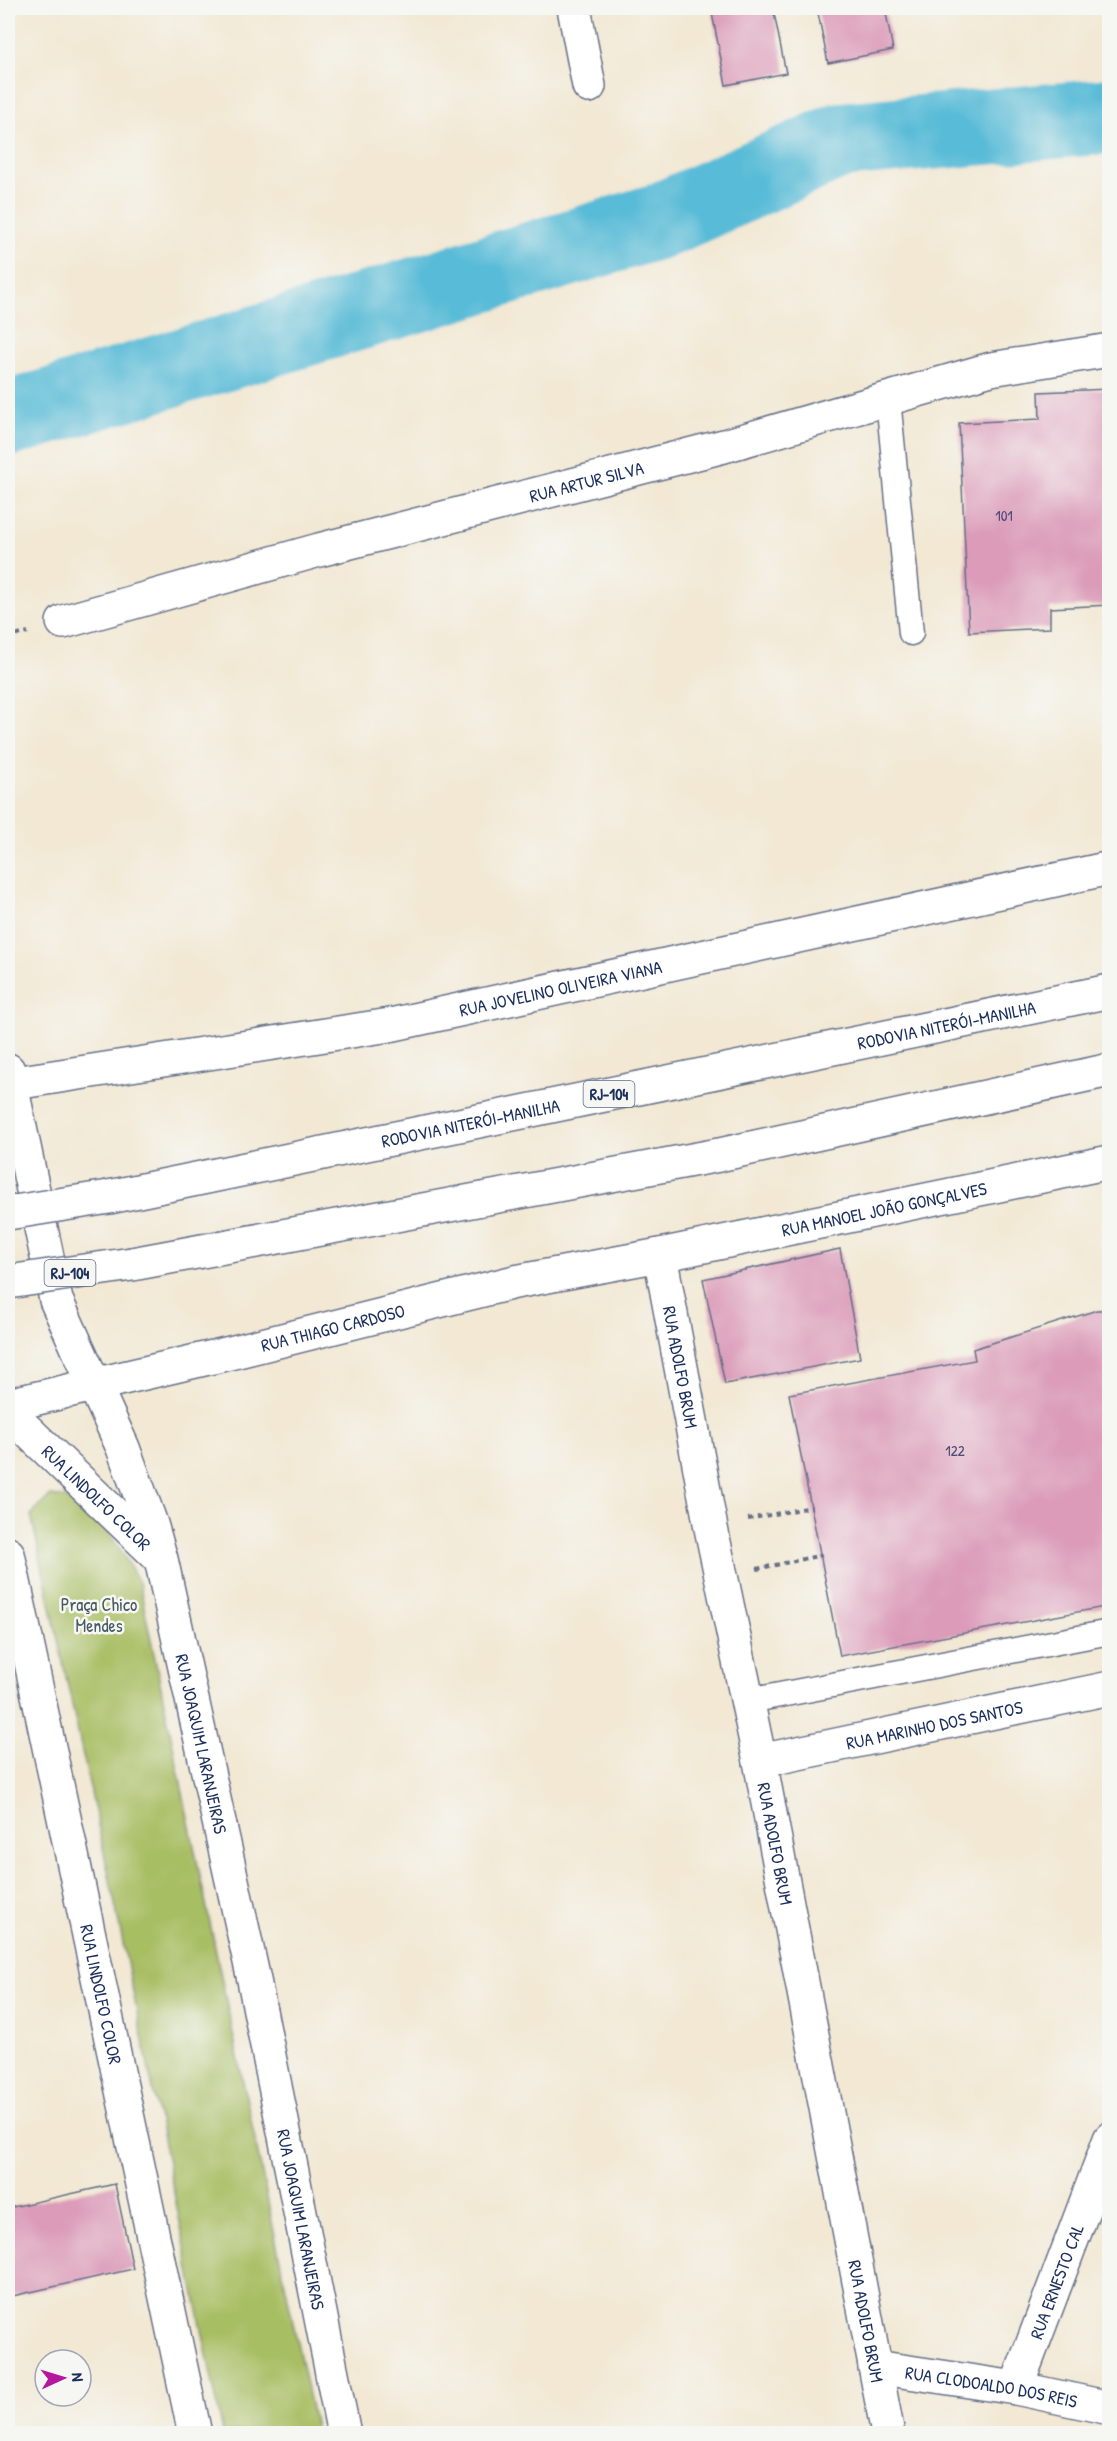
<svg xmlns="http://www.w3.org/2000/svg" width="1117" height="2441" viewBox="0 0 1117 2441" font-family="'Patrick Hand',sans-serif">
<rect width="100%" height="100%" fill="#f6f6f2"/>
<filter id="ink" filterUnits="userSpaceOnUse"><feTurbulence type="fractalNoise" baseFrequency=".0167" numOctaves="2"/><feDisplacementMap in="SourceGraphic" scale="12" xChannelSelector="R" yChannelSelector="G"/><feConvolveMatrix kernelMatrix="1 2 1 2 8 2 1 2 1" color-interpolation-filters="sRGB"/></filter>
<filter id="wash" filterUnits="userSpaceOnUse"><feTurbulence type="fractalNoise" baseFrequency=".008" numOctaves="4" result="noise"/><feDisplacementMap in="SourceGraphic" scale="24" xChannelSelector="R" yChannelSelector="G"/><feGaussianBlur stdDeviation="1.35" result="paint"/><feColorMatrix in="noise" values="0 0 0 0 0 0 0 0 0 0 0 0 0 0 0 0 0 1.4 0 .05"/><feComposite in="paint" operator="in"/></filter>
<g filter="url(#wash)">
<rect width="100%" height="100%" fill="#f2e8d3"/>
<path fill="#a8be63" stroke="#627660" stroke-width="1.5" d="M50,1496C56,1497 63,1497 69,1499C100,1510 124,1556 139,1582L316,2433H223L114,1899L31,1515Z"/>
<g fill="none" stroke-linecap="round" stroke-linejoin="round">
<path stroke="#58bbd7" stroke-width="76" d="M8,419L662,220L841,140L1110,116"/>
</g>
<g id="blocks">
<path fill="#db9bb9" d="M711,8H773L786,73L726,85Z
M817,8H885L893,50L828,63Z
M1110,389V605L1050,608V628L969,632L959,423L1040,419L1039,392Z
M840,1249L860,1358L725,1384L703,1279Z
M1097,1310H1110V1606L840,1656L789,1394L975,1360L973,1349Z
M115,2184L133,2269L8,2297V2208Z"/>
</g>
</g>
<g filter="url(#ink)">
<use href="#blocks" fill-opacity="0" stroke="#667087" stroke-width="1.5"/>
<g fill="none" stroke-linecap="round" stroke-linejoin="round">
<defs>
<path id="service" d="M888,399L911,633
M748,1701L1110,1632"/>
<g id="minor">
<path d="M574,8L589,86"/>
<path id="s1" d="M63,622L319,550L724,446L991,369L1110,350"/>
<path id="s2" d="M660,1255L711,1528L760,1761L888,2434"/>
<path id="s3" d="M760,1761L1110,1688"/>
<path id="s4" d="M875,2367L1016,2388L1110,2408"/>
<path id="s5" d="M1016,2388L1110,2139"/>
</g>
<g id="secondary">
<path id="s6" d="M8,1070L56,1300L123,1448L151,1524L161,1559L254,1980L344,2434"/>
<path id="s7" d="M8,1412L160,1558"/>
<path id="s8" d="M8,1554L195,2434"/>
</g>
<g id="primary">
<path id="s9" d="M8,1084L390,1025L1110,868"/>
<path id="s10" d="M8,1405L230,1353L515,1282L660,1255L1110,1162"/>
</g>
<g id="trunk">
<path id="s11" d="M109,1197L1110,991"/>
<path d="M132,1264L719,1155L1110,1070"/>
</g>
</defs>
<use href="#service" stroke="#667087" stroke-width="27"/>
<use href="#minor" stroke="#667087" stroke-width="36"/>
<use href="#secondary" stroke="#667087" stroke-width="36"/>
<use href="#primary" stroke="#667087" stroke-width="36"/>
<use href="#trunk" stroke="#667087" stroke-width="36"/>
<path stroke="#667087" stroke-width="4" stroke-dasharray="4.5 4.5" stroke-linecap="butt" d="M8,638L28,632
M748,1519L812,1507
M757,1569L822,1555"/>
<use href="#service" stroke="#fff" stroke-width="24"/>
<use href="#minor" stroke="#fff" stroke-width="33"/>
<use href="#secondary" stroke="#fff" stroke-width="33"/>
<use href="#primary" stroke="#fff" stroke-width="33"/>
<use href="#trunk" stroke="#fff" stroke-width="33"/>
<defs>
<path id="trunk-bridge" d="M8,1213L109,1197
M8,1282L132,1264"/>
</defs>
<use href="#trunk-bridge" stroke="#667087" stroke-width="36" stroke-linecap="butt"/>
<use href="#trunk-bridge" stroke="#fff" stroke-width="33"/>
</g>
</g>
<g text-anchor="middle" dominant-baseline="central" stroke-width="5" stroke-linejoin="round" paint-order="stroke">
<g font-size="15" fill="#4b4a75">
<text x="1004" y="515">101</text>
<text x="955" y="1450">122</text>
</g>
<g fill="#f6f6f2" stroke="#5d6b8a" stroke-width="1.5">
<rect x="583.5" y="1081" width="51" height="26" rx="4.5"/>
<rect x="44.5" y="1260" width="51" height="26" rx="4.5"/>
</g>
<g font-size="16" font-weight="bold" fill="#1b2f5e">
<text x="609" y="1094">RJ-104</text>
<text x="70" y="1273">RJ-104</text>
</g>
<g font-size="18" fill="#1b2f5e" stroke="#f6f6f2">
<text stroke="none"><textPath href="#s1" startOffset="542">RUA ARTUR SILVA</textPath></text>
<text stroke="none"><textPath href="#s9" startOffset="561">RUA JOVELINO OLIVEIRA VIANA</textPath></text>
<text stroke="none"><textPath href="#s11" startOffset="855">RODOVIA NITERÓI-MANILHA</textPath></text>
<text stroke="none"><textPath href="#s11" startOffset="369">RODOVIA NITERÓI-MANILHA</textPath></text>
<text stroke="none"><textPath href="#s10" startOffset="898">RUA MANOEL JOÃO GONÇALVES</textPath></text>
<text stroke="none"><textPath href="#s10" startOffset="334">RUA THIAGO CARDOSO</textPath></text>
<text stroke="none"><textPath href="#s2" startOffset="114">RUA ADOLFO BRUM</textPath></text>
<text stroke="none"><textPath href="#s7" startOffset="123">RUA LINDOLFO COLOR</textPath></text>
<text stroke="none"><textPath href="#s3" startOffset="178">RUA MARINHO DOS SANTOS</textPath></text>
<text stroke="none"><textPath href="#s6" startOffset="704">RUA JOAQUIM LARANJEIRAS</textPath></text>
<text stroke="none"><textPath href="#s2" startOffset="600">RUA ADOLFO BRUM</textPath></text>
<text stroke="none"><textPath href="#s8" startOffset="450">RUA LINDOLFO COLOR</textPath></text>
<text stroke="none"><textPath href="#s6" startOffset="1190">RUA JOAQUIM LARANJEIRAS</textPath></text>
<text stroke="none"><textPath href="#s5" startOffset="114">RUA ERNESTO CAL</textPath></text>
<text stroke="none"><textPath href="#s2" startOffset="1086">RUA ADOLFO BRUM</textPath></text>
<text stroke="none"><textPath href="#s4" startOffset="118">RUA CLODOALDO DOS REIS</textPath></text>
</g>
<g font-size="18" fill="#455a60" stroke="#f6f6f2">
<text x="99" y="1604">Praça Chico<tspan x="99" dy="21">Mendes</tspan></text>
</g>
</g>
<rect width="1117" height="2441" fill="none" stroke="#f6f6f2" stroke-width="30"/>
<g transform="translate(63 2378) rotate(86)"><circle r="28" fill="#f6f6f2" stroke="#9ea6b7" stroke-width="1.5"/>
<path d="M0-4.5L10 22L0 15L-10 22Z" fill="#b5179e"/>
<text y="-9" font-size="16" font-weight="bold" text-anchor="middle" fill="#1b2f5e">N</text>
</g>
</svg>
